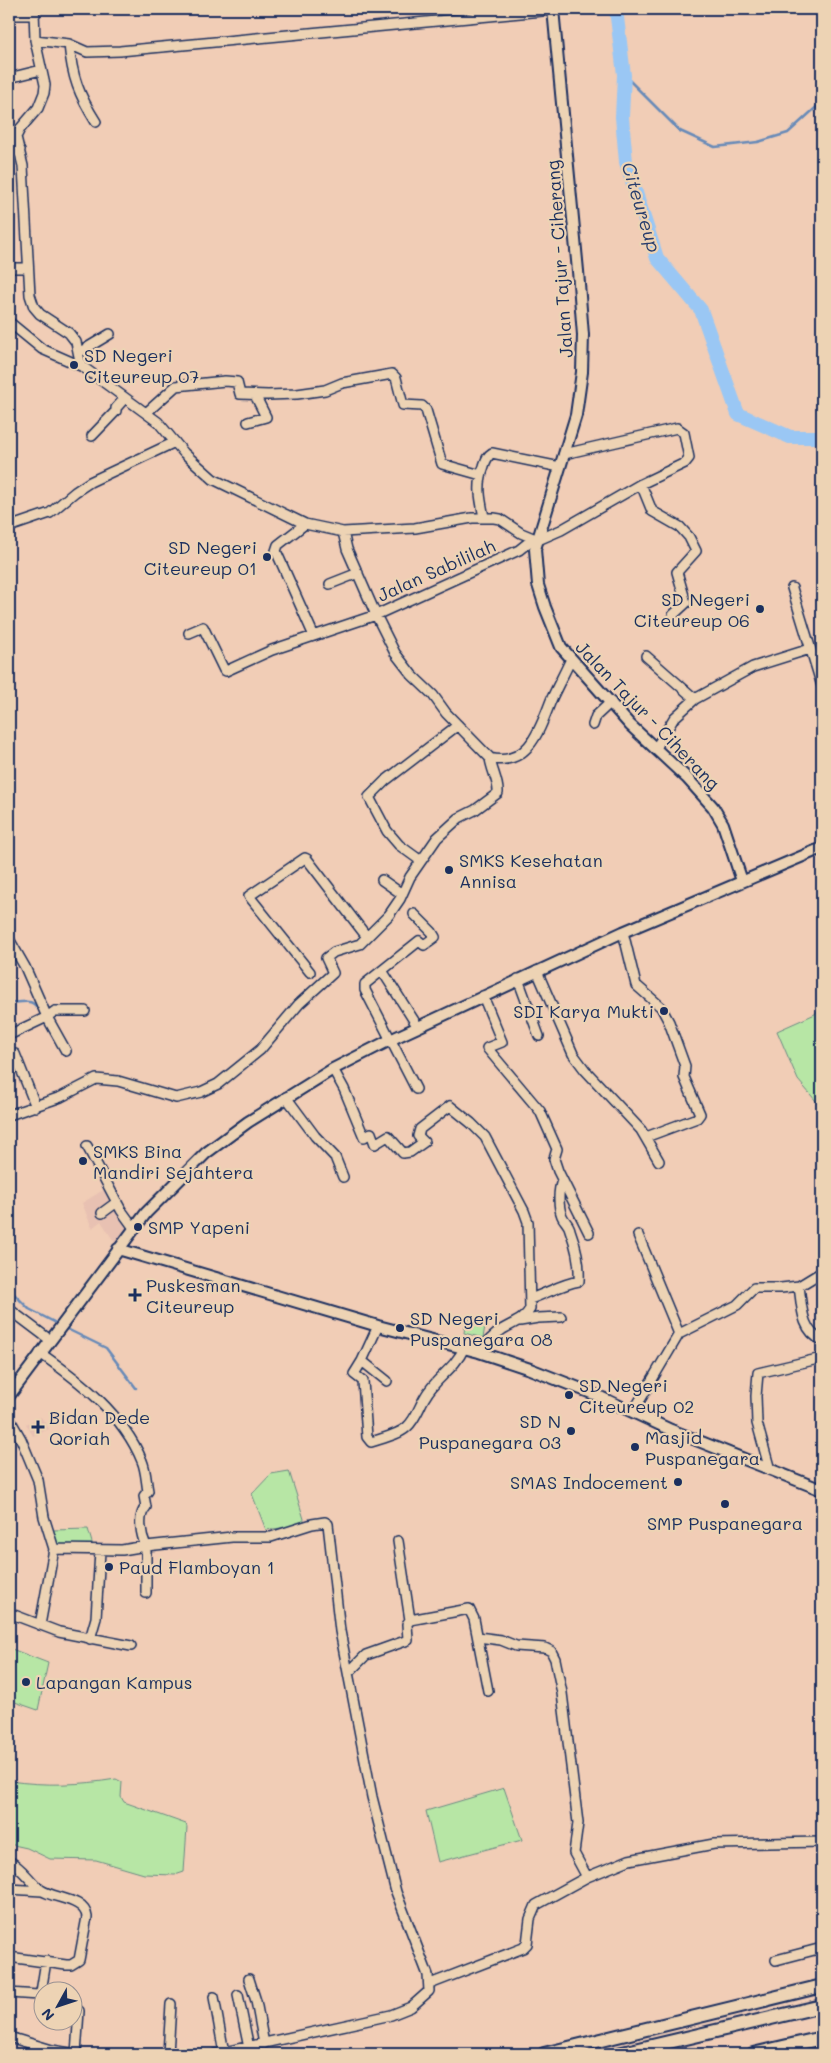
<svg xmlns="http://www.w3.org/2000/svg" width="831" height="2063" viewBox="0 0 831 2063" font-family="Mali,sans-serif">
<rect width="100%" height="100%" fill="#f1cdb6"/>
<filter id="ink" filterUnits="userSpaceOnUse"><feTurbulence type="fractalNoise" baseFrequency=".02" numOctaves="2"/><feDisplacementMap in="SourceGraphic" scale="10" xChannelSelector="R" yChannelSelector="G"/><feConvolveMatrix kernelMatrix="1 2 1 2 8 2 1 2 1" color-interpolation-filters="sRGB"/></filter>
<g filter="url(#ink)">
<path fill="#e8c1b2" d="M105,1189L129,1229L115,1243L101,1221L92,1228L82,1203Z
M41,1417L49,1429L33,1436L26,1424Z"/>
<path fill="#b7e6a5" stroke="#698a82" d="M822,1004V1108L798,1080L777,1031L815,1014Z
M466,1318L485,1326L483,1338L464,1333Z
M289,1471L304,1519L303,1525L266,1530L252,1494L271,1474Z
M88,1529L93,1546H57L53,1530Z
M9,1648L48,1663L38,1710L9,1700Z
M116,1779L122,1782L121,1797L124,1802L186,1824L187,1827L184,1872L175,1875L144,1874L96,1860L50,1859L27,1848L9,1844V1781C46,1786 80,1785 116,1779Z
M504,1788L522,1840L438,1862L426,1811Z"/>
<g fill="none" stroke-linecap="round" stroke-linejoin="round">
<path stroke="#678ab8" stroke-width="2.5" d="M624,75L680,131L715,147L758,142L788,133L822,102
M9,1002C24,1005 29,995 40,1011
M9,1289L29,1309L60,1325
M65,1328L106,1348L136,1388"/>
<path stroke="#9ac7f4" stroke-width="14" d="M616,9L624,75L622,117L626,162L657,258L701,310L738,414L790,437H822"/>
<defs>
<path id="minor" d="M34,9L35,40L45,85L44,93L38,108L20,129L16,137L23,166L30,295L34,307L40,314L69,333L76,342L80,361L83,367L158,422L184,453L213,479L305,524L343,532L415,528L472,518H494L500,519L521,533L538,540L561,530L641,484L685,463L689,458L684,433L677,428L564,454
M9,15H35
M35,40L69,44L87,52L120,51L553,10
M69,44C72,77 79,95 96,122
M9,78L41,70
M9,153L20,150
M9,268H28
M9,322L42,349L83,367
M80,352L110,334
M146,413L176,386L225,381L237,382L240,394L268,395L297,394L325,390L342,383L392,374L396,378L403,405L422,406L426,410L442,464L481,475
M248,422L266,417L255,395
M92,436L116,411V408L125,398
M641,484L652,511L680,527L689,537L696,551L677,572L686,603L673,615
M484,517C480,498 477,485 484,466C486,460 487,456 492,453L560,467
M305,524L278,545L276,551L314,636
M9,527L50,513L75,492L90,482L175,442
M343,532L347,549L376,615L395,653L412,675L433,695L446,713L490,758C530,768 541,725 552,698C558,685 565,672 571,659
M330,584L358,573
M792,588L822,686
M189,633L203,627L224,670L226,671L272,650L376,615L519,550L534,538
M646,656L695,699
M593,725L596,716L611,702
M656,748L674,718L695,699L753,667L810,649
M421,861L399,845L387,831L369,797L385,781L458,725
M382,880L402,894
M414,914L432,932L435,937L424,945L419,941L365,984V990L416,1089
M623,932L636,985L661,1007L669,1022L685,1066L684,1077L700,1114L697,1118L646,1137
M9,939L25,967L47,1017L66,1051
M537,971L573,1054L585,1070L641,1130L659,1161
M310,972L249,896L305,858L307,859L367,937
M383,972L418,1027
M518,979L539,1036
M483,996L502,1042L487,1048L540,1111L557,1149L554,1159L558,1171L589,1233
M9,1035L47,1017L55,1011H85
M15,1054L36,1107
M333,1069L344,1089L364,1137L371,1133L375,1144L388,1136L403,1153L410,1152L424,1142L418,1136L420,1129L450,1106L471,1123L485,1137L524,1211L528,1222L530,1309C524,1320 513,1323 503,1329C494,1335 486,1343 479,1352
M286,1097L315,1136L335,1157L343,1177
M9,1115L61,1097L96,1079L118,1081L176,1098L201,1092L218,1084L260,1050L299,1004L333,973L326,958L334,952L360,944L389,915L400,899L410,877L437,838L459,818L475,810L498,793C499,782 491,769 490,758
M87,1146L121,1210L134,1228
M102,1213L117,1202
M638,1235L679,1334
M799,1286C802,1306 801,1331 822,1340
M530,1299C547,1293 562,1284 579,1281C580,1264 576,1246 570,1230C569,1224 564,1221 562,1216C558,1206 558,1190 562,1181
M9,1309L50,1340
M520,1321L538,1318L561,1317
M378,1326L362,1361L387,1381
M40,1353C80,1381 123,1414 142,1461C146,1470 146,1481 148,1491L144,1496L146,1507C137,1516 141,1535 146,1546V1593
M362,1361L354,1374L363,1381L367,1437L371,1442C383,1438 398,1435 407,1427C416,1419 419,1407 425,1397C436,1377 454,1370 464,1348
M633,1412L679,1334L737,1305L754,1288H781L799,1286L822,1272
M9,1418L21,1439L38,1480L44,1517L54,1549L40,1625
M770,1470L757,1423L756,1396L758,1373L822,1358
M398,1541L410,1620
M54,1549L122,1550L146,1546L232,1537H271L312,1524L325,1522L328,1524L340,1631L372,1797L396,1892L428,1975L429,1991L411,2007L391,2015L215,2054
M9,1613L59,1632L131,1646
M478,1637L501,1640L516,1646L545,1648L551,1651L555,1659L562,1693L578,1823L574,1853L587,1877
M90,1639L96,1618L100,1551
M349,1672L366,1655L408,1640L407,1624L410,1620L469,1609L474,1619L488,1691
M9,1861C23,1868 29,1881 41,1890C54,1899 85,1898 87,1917L79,1960L71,1965H66L9,1957
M9,1889L42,1891
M776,1960L822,1948
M249,1979L256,2001L264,2044
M430,1984L523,1948L527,1944L530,1919L536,1905L587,1877L629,1860L714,1844L822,1842
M9,1993L38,1995L41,1992L46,1961
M238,1995L249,2048
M214,1997L224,2053
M9,2037L52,2050L76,2054
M76,2054L79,2011
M168,2054L171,2004"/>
<path id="major" d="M553,9L578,271L583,335L582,372L576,415L535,549L538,585L545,607L561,647L630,725L687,778L713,807L723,824L742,881
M118,1249L378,1326L479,1352L530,1369L594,1394L671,1430L822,1490
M9,1396L146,1213L206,1153L248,1122L333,1069L390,1040L623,932L822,848"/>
<path id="highway" d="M544,2054L822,1986
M618,2054L822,2006
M753,2054L822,2038"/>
</defs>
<use href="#minor" stroke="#1b2f5e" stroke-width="12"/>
<use href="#major" stroke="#1b2f5e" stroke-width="14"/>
<use href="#highway" stroke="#1b2f5e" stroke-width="16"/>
<use href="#minor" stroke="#edd3b4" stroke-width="9"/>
<use href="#major" stroke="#edd3b4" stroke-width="10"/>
<use href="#highway" stroke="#edd3b4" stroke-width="12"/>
</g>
</g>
<g fill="#1b2f5e" stroke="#edd3b4" stroke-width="2">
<circle cx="74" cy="365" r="5"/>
<circle cx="267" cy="557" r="5"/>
<circle cx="760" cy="609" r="5"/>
<circle cx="449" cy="870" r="5"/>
<circle cx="664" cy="1011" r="5"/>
<circle cx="83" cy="1161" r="5"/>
<circle cx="138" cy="1227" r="5"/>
<path d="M132.5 1287.5h5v5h5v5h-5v5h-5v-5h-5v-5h5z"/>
<circle cx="400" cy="1328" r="5"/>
<circle cx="569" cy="1395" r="5"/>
<path d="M35.5 1419.5h5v5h5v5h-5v5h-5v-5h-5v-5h5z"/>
<circle cx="571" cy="1431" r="5"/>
<circle cx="635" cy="1447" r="5"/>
<circle cx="678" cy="1482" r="5"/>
<circle cx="725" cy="1504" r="5"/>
<circle cx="109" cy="1567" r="5"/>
<circle cx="26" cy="1682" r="5"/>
</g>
<g text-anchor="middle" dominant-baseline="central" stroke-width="4.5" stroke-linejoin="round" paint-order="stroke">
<g font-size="18" fill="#1b2f5e" stroke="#edd3b4">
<text transform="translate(559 259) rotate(-94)">Jalan Tajur - Ciherang</text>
<text transform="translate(436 570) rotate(-24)">Jalan Sabililah</text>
<text transform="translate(648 715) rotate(46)">Jalan Tajur - Ciherang</text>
</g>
<g font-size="18" fill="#1b2f5e" stroke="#edd3b4" text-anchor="start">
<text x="84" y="355">SD Negeri<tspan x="84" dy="21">Citeureup 07</tspan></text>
<text x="257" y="547" text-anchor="end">SD Negeri<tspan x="257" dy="21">Citeureup 01</tspan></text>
<text x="750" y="599" text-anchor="end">SD Negeri<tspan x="750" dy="21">Citeureup 06</tspan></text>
<text x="459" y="860">SMKS Kesehatan<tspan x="459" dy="21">Annisa</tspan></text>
<text x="654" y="1011" text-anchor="end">SDI Karya Mukti</text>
<text x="93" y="1151">SMKS Bina<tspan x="93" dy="21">Mandiri Sejahtera</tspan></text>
<text x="148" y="1227">SMP Yapeni</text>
<text x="146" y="1285">Puskesman<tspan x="146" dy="21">Citeureup</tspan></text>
<text x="410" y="1318">SD Negeri<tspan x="410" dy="21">Puspanegara 08</tspan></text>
<text x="579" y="1385">SD Negeri<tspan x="579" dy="21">Citeureup 02</tspan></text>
<text x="49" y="1417">Bidan Dede<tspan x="49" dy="21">Qoriah</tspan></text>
<text x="561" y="1421" text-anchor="end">SD N<tspan x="561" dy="21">Puspanegara 03</tspan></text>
<text x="645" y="1437">Masjid<tspan x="645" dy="21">Puspanegara</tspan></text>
<text x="668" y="1482" text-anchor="end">SMAS Indocement</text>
<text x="725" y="1523" text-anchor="middle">SMP Puspanegara</text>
<text x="119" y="1567">Paud Flamboyan 1</text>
<text x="36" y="1682">Lapangan Kampus</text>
</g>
<g font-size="19" font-style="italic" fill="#283e6d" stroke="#edd3b4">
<text transform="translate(642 207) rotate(73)">Citeureup</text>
</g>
</g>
<rect width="831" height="2063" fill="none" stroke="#edd3b4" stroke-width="30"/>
<rect x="15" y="15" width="801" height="2033" fill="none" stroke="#1b2f5e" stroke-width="2" filter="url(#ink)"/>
<g transform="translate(58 2006) rotate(230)"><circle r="24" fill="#edd3b4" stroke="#999192"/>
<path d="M0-4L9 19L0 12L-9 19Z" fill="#1b2f5e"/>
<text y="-8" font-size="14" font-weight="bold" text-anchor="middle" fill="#1b2f5e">N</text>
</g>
</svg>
